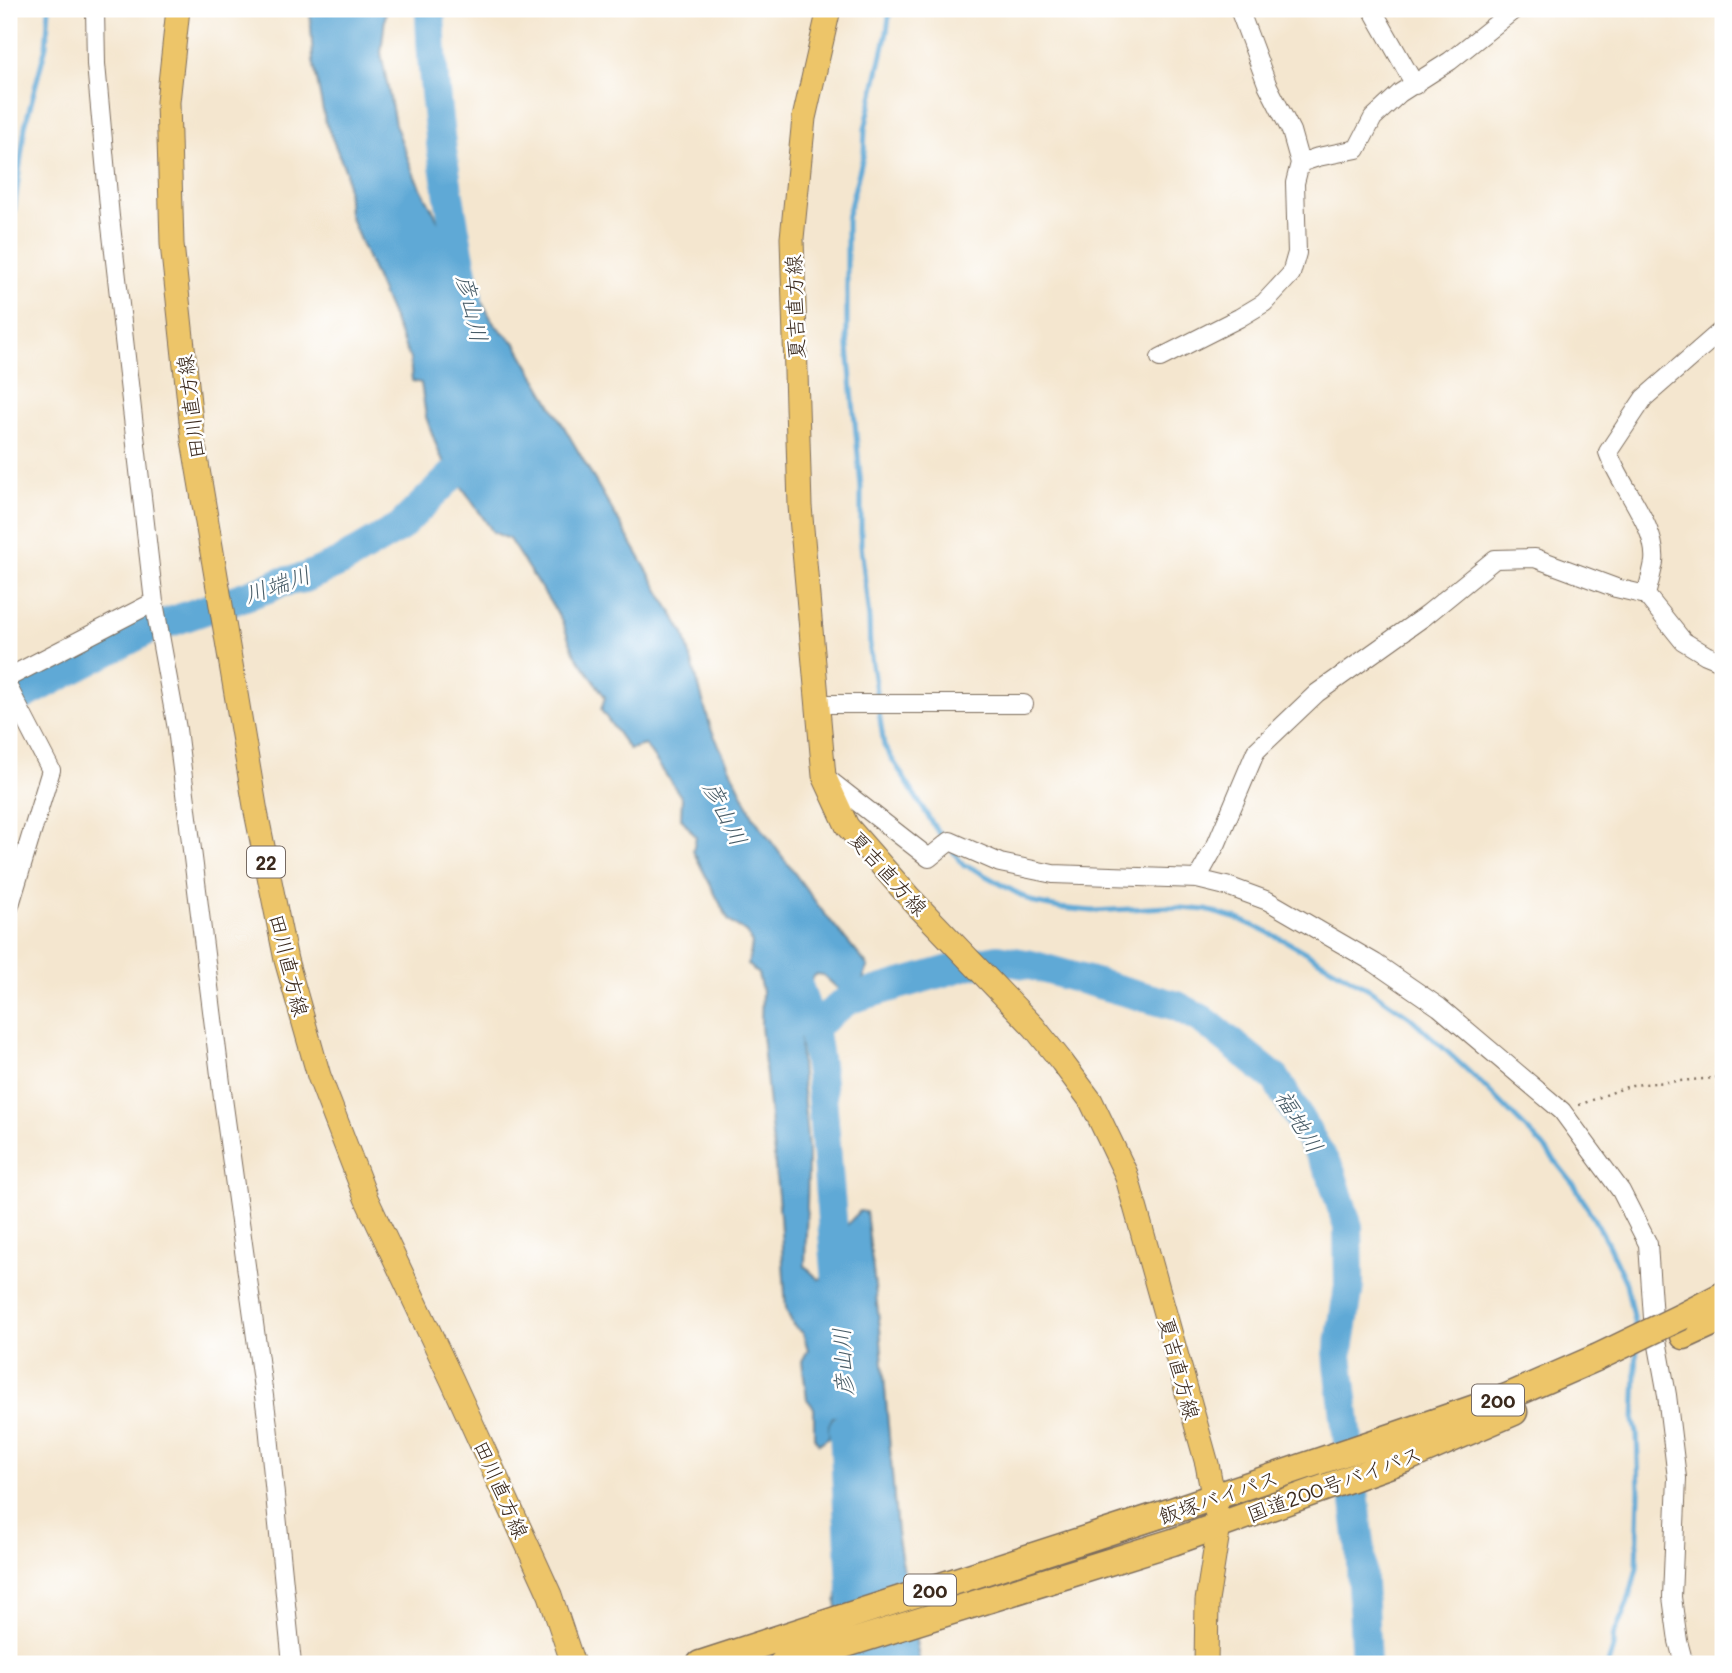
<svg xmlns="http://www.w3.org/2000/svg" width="1732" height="1673" viewBox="0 0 1732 1673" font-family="Mali,'Klee One',sans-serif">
<rect width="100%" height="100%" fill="#fff"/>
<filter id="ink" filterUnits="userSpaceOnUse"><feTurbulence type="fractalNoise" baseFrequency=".0143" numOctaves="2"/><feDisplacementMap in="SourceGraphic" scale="14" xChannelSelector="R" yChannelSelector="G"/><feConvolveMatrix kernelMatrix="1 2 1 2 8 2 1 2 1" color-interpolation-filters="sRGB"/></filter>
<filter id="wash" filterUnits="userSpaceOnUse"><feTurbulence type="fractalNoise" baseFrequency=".00686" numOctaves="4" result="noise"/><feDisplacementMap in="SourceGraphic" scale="28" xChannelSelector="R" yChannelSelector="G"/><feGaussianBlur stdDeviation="1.57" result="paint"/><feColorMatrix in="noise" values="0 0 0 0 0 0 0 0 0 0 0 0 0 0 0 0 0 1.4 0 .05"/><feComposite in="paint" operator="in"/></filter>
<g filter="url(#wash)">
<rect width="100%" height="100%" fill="#f4e6cf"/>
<path fill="#5ea9d6" stroke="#4c6a7a" stroke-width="2" d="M310,9H386L381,53L395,124L415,177L494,324L516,344L684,634L711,729L754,818L823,912L868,966C863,978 861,995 846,996L823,975L816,974C787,996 807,1117 808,1153C808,1191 806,1229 805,1266L818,1279C847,1277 834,1252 842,1234C845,1225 853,1218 860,1211L866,1212L880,1328L897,1533L920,1664H848L836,1602L844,1572V1552L854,1534L840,1418L833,1417L829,1425V1437L819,1444L814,1437V1408L807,1399L802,1361L808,1350L803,1333L793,1325L786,1309L780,1216L761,1025L762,991L758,974L748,964L752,944L748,934L729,921L693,851L696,837L681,818L682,798L645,745L629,749L601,710L605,697L574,652L561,619L509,539L493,532L440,455L426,417L421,383L412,381L410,359L349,214L346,172L325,121L313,60Z"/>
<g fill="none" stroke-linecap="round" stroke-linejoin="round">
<path stroke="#5ea9d6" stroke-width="5" d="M890,9L887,32L865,129L864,153L847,218V337L861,487V545L869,618L870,650L884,746L934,826L964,866H968L1035,903L1059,908L1093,911L1168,907L1206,910L1241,920L1284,940L1369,989L1410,1017L1481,1083L1543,1146L1575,1186L1607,1242L1626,1283L1636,1331
M9,324L10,242L25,126L46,46L49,9
M1608,1664L1613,1648V1637L1628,1602L1637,1568L1639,1490L1637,1433L1634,1421L1637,1347"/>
<path stroke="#5ea9d6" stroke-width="30" d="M430,9C432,107 449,204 468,299
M9,703L150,629L271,587L278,583L304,578L341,562L400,527L482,446
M790,962L814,1033L820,1073L839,1306
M813,1027L849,999L971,964L998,959L1031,965L1177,1006L1203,1020L1276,1079L1331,1173L1348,1227L1349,1286L1338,1356L1360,1544L1366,1664
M844,1429L856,1664"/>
</g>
</g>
<g filter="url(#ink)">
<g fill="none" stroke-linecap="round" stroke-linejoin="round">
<defs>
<path id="minor" d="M95,9L96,64L110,217L154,602L177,729L222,1091L268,1425L292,1664
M1372,9L1415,85
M1300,163L1318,157L1357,149L1373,118L1400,93L1450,61L1515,9
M1160,358L1239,318L1264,303L1291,274L1297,253L1295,183L1300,163L1291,131L1267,84L1239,9
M1646,595C1649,584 1652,573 1654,562C1658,527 1619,485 1608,452L1644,398L1723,329
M9,677L154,602
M9,689L51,770L9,908
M817,704H1024
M824,776L929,858L950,841L1000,863L1053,874L1197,879L1230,887L1268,901L1375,963L1439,1007L1562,1111L1621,1191L1648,1244L1653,1318L1667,1395L1677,1478L1672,1597L1678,1641L1684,1664
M1197,879L1217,843L1256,751L1317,693L1425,616L1495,559L1535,558L1616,588L1646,595L1683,641L1706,655L1723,662"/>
<path id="major" d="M178,9L168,102L172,244L193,440L256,812L286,960L319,1076L366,1198L452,1380L550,1595L573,1664
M829,9L804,118L792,238L800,506L824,776L847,826L910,898L1034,1027L1062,1062L1091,1101L1126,1174L1207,1464L1219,1526L1207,1601L1206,1664"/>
<path id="highway" d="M1683,1316L1723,1295
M1684,1336L1723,1318
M700,1664L1160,1515L1397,1435L1507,1397L1596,1358
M782,1664L1173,1542L1405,1459L1514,1412"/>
</defs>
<use href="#minor" stroke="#7c6c5c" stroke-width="20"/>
<use href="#major" stroke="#7c6c5c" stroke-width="25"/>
<use href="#highway" stroke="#7c6c5c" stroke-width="29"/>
<path stroke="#7c6c5c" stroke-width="2.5" stroke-dasharray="2 5" stroke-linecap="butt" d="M1579,1105L1632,1085L1715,1078L1723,1075"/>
<use href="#minor" stroke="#fff" stroke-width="18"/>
<use href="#major" stroke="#edc569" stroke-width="23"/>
<use href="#highway" stroke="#edc569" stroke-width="26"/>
<defs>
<path id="highway-bridge" d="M1596,1358L1683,1316"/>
</defs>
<use href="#highway-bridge" stroke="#7c6c5c" stroke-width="29" stroke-linecap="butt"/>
<use href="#highway-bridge" stroke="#edc569" stroke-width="26"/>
</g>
</g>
<g text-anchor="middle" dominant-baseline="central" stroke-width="5" stroke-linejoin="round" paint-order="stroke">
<g fill="#fff" stroke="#766a62" stroke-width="2">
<rect x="247" y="846.5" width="38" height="31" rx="5"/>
<rect x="1472" y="1384.5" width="52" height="31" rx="5"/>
<rect x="904" y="1574.5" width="52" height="31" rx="5"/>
</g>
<g font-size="19" font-weight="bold" fill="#3b2a1e">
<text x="266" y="862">22</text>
<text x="1498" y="1400">200</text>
<text x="930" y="1590">200</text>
</g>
<g font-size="21" fill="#3b2a1e" stroke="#fff">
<text transform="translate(794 307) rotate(-92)">夏吉直方線</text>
<text transform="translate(190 407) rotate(-97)">田川直方線</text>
<text transform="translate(889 873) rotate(48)">夏吉直方線</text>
<text transform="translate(290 965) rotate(76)">田川直方線</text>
<text transform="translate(1180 1368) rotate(75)">夏吉直方線</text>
<text transform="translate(1334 1483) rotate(-20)">国道200号バイパス</text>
<text transform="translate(502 1489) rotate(66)">田川直方線</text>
<text transform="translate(1218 1496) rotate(-19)">飯塚バイパス</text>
</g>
<g font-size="23" font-style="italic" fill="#495d68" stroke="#fff">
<text transform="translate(473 308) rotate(77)">彦山川</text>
<text transform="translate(277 584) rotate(-19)">川端川</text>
<text transform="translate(726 813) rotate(64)">彦山川</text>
<text transform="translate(1300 1121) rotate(59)">福地川</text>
<text transform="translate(842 1362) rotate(-93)">彦山川</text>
</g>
</g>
<rect width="1732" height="1673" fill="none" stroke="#fff" stroke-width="35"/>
</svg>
